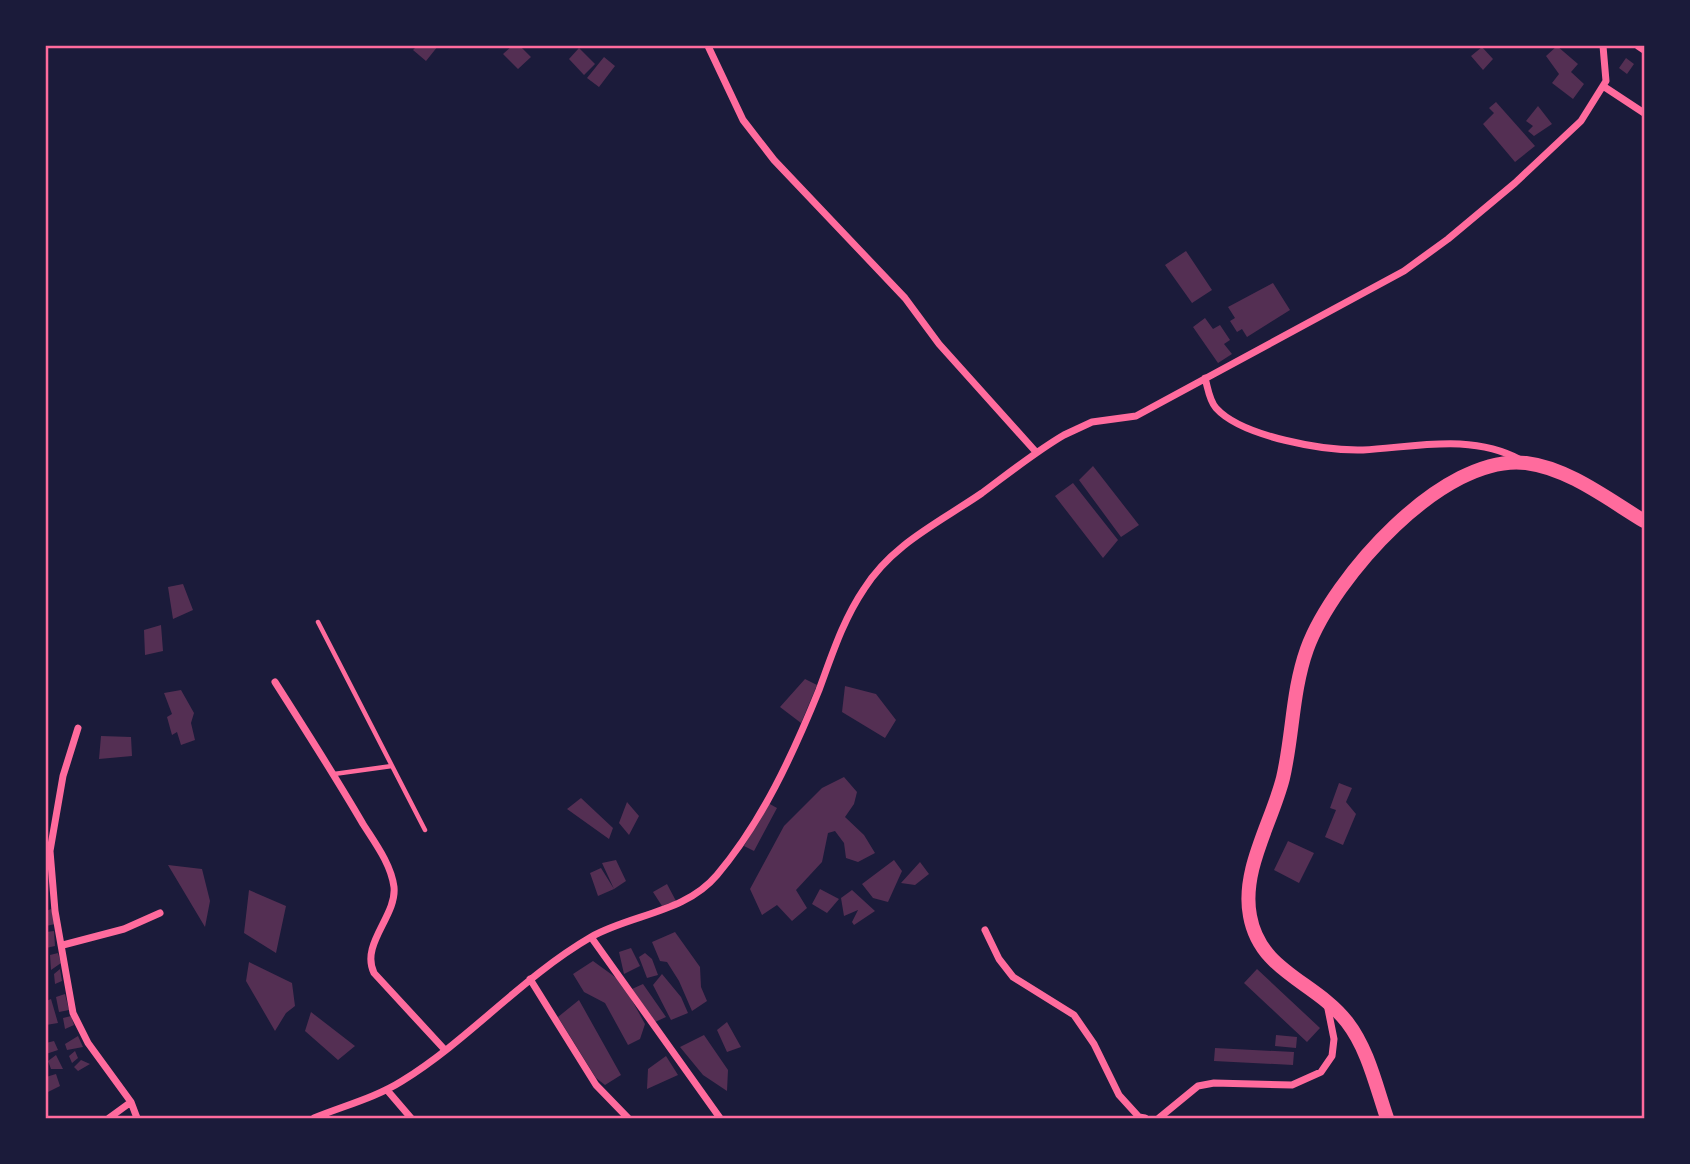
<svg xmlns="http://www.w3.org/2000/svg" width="1690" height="1164" viewBox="0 0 1690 1164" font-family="Overpass,sans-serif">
<rect width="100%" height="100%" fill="#1b1b3a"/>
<path fill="#542f53" d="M417,46H438L426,61L413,50Z
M512,46H520L531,57L518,69L503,54Z
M1557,46L1578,64L1571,72L1584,84L1573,99L1552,83L1559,74L1546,56Z
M1482,47L1493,59L1483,70L1471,56Z
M579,48L595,64L584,75L569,59Z
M604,57L615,66L599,87L587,78Z
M1626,58L1634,64L1627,74L1619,68Z
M1496,102L1535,146L1515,162L1483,124L1494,113L1489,108Z
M1538,106L1552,124L1534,136L1528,131L1533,126L1526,121Z
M1186,251L1212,290L1192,303L1165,265Z
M1273,283L1290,310L1247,337L1242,329L1237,332L1230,321L1235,318L1228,307Z
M1205,318L1213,329L1220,325L1230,340L1224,344L1232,354L1218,363L1193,327Z
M1093,466L1139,525L1121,537L1079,480Z
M1073,483L1118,540L1103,558L1055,496Z
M183,584L193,610L173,619L168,587Z
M161,625L163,651L145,655L144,630Z
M805,679L817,685L801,723L780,707Z
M845,686L876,694L896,720L885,738L842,712Z
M181,690L194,713L191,723L195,740L181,745L177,732L172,735L167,717L172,714L164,693Z
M101,736L131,737L132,756L99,759Z
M844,777L857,792L854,804L845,817L864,835L875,853L858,862L846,858L844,843L835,831L828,833L822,862L796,890L807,908L792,921L777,905L762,915L750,889L784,826L822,788Z
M1339,783L1352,788L1346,802L1356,814L1343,845L1325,837L1336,810L1330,808Z
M581,798L613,828L609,839L567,809Z
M627,802L639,816L629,835L619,823Z
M768,803L777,808L754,851L744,846Z
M1288,841L1314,853L1299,883L1274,870Z
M616,860L626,881L614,889L602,863Z
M894,860L902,871L888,902L873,898L862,884Z
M920,862L929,874L915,885L901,883Z
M168,865L202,869L210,901L205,927Z
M601,868L614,889L598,896L590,873Z
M667,884L676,901L662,906L653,892Z
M820,889L839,899L827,913L812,904Z
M249,890L286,906L276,953L244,933Z
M852,890L875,911L854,925L852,922L858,910L844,916L841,898Z
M51,909L55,924L46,926V911Z
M54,931L55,946L46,948V932Z
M675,932L700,967L701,987L707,1001L692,1011L679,981L667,962L660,961L652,942Z
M631,948L640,966L624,974L619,952Z
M46,953H48V972H46Z
M58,953L61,963L51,970L50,955Z
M645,953L652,959L658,975L647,978L639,957Z
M593,961L622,982L645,1024L640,1039L628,1045L605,1003L584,992L573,974Z
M249,962L292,983L295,1006L286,1013L275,1031L246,981Z
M60,969L62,981L55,984L54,974Z
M1257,969L1320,1028L1307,1042L1244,983Z
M662,974L681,997L688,1013L671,1020L653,985Z
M643,984L666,1017L655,1022L632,989Z
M65,994L69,1010L59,1012L56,997Z
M51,999L58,1023L46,1025V1001Z
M579,1000L621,1075L605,1085L596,1078L558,1017Z
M311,1012L355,1046L338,1060L305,1031Z
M71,1016L74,1025L65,1029L63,1018Z
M727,1022L741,1047L727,1052L717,1030Z
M704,1035L728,1070L727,1091L703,1075L680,1047Z
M1276,1035L1297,1037L1296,1048L1275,1046Z
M78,1036L83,1047L67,1050L65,1044Z
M54,1041L58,1050L46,1054V1043Z
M1215,1048L1294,1052L1293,1065L1214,1061Z
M75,1051L78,1058L72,1063L69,1056Z
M56,1055L63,1069H51L48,1061Z
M666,1056L678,1075L647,1089L648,1069Z
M81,1060L90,1064L78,1071L74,1067Z
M56,1074L60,1086L46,1093V1077Z"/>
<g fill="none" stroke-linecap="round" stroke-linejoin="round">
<path stroke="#ff6b9d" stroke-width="4.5" d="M318,622L425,830
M334,774L392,766"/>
<path stroke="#ff6b9d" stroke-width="7" d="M708,46L743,120L774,160L905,298L939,344L1036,452
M1638,46L1644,50
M1603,86L1644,113
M1205,378C1208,388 1209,400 1216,408C1242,437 1325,451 1363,450C1416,447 1471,433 1521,460
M275,682C305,729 335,776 363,824C375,843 391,864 394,887C397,916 360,944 374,973L445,1050
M78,728L63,776L50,851L55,911L73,1013L88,1043L131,1102L137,1118
M985,930L999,959L1013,977L1074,1015L1094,1044L1119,1095L1139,1117L1145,1118
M591,937L720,1118
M63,945L124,929L160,913
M530,979L596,1085L628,1118
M387,1090L411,1118
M109,1118L131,1102
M314,1118C343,1106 375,1098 402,1081C470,1039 522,977 591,937C632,914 685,913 717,875C762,822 793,754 819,690C832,655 843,620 864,589C892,544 940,522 982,493C1009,473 1035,452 1064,435L1092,422L1136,416L1404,271L1448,239L1515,183L1581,121L1606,81L1603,46
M1159,1118L1198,1086L1214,1083L1292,1085L1321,1072L1332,1056L1334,1039L1327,1004"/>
<path stroke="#ff6b9d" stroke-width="14" d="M1387,1118C1376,1086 1368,1049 1347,1022C1315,981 1260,972 1250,916C1241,870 1272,822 1283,778C1293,735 1292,691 1307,649C1333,578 1443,453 1526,463C1568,468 1609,500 1644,521"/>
</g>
<rect width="1690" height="1164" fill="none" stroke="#1b1b3a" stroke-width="94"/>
<rect x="47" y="47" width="1596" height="1070" fill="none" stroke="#ff6b9d" stroke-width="2.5"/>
</svg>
